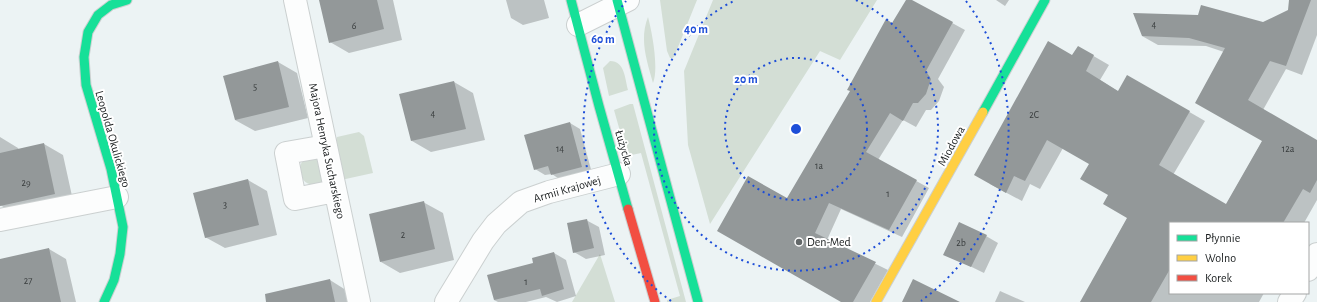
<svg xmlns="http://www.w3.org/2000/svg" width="1317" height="302" viewBox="0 0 1317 302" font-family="'Alegreya Sans',sans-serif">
<rect width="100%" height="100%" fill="#ecf3f4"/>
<path fill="#d3ded5" d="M660,0H697L674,57L672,58H670L667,51Z
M713,0H877L840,60L820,51L710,224L688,145L684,71Z
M648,17C652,32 659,69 653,83C647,61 639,40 648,17Z
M610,61C625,61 625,79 628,90L609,96L603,68Z
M630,104H633L686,302H667V300L680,296L641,153L627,156L614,110Z
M359,132L364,136L373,173L341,180L334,145L337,137Z
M319,158L323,181C302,195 293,164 306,159C309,158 315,158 319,158Z
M600,254L615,302H572Z"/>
<path fill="#0003" d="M320,0H393L402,40L349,53L330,42Z
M506,0H544L549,18L523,25L511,18Z
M907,0H910L965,30L938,79L944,87L939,101L931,110H926L916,127L903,120L878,160L929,188L902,237L841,209L827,240L888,270L870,302H843L787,199Z
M996,0H1009L1005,6Z
M1290,0H1317V35L1302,75L1286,69L1263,110L1317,141V200L1304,223H1170V293H1264L1259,302H1081L1128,217L1109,194L1090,164L1063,148L1040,189L1030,184L1022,201L990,184L1078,47L1109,65L1100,80L1119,92L1127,76L1205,121L1173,175L1226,205L1263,140L1224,52L1206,46L1158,45L1142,36L1263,23L1289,11Z
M278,62L297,73L308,118L255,131L235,120Z
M454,82L473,93L485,140L431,152L412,141Z
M570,123L580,129L592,173L562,181L552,174L545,175L535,169Z
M0,137L18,148L19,150L44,144L63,155L74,205L20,216L0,205Z
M248,180L267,191L277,235L225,248L205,237Z
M423,202L443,213L454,260L400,273L381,262Z
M586,220L599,227L605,255L586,259L574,252Z
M986,236L998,243L984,273L945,254Z
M49,249L66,259L76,302H0V260Z
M554,253L566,260L576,296L557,302L546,297L526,302H498L494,300L534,264Z
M330,280L349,292L351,302H278Z
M1000,291L1025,302H995Z"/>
<path fill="#939899" d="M319,0H377L384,29L329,43Z
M906,0H912L953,22L926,71L931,79L926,94L918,103H913L903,121L890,113L866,152L917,180L889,230L829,203L815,233L876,262L853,302H841L717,231L748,176L787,198L850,91L847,90L886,19L892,23Z
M1289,0H1311L1286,66L1270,61L1248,100L1317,140V180L1310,193L1303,189L1283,223H1170V269L1151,302H1080L1127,218L1103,204L1108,195L1080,179L1089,164L1047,140L1025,181L1014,176L1006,193L974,175L1048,41L1072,55L1078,46L1094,55L1086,71L1118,91L1127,75L1190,111L1159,165L1226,204L1262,141L1195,103L1225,48L1189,38L1142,36L1133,13L1198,15L1201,5L1263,22L1288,10Z
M278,61L289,107L235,120L223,76Z
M454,81L466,129L411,141L399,94Z
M570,122L582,167L551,175L548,166L534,170L524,135Z
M44,143L55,194L0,206V153Z
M248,179L259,225L205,238L193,193Z
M424,201L435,249L380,262L369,214Z
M587,219L594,248L573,253L567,223Z
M959,222L987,235L971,267L943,255Z
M49,248L61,302H0V259Z
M554,252L564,289L542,296L540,289L494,300L487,275L533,263L532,258Z
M330,279L335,302H266L265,294Z
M913,279L960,302H902Z"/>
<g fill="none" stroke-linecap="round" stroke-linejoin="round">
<defs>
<path id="street" d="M295,0L359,302
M578,25L628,0
M326,146L286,153L295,199L335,191
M0,220L117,197
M1308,270L1317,254
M446,302L483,241L496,224L521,202L549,192L619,174
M1289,302L1295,293"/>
<path id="fast" d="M571,0L599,106L628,209
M617,0L698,302
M983,112L1045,0
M104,302L114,280L120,254L123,227L111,169L86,85L84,57L88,32L98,15L111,5L127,0"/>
<path id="slow" d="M876,302L983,112"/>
<path id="jam" d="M628,209L655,302"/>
</defs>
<use href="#street" stroke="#cbd0d0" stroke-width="24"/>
<use href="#fast" stroke="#cbd0d0" stroke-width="11"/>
<use href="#slow" stroke="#cbd0d0" stroke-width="11"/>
<use href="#jam" stroke="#cbd0d0" stroke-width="11"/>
<use href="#street" stroke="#fcfdfd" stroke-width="22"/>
<use href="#fast" stroke="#16e098" stroke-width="9"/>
<use href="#slow" stroke="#ffcf43" stroke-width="9"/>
<use href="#jam" stroke="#f24e42" stroke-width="9"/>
</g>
<g fill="none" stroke="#1d4ed8" stroke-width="2" stroke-dasharray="2 4">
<circle cx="796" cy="129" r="71"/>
<path d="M856 0A142 142 0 1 1 736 0"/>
<path d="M671 301A213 213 0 0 1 626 1M966 1A213 213 0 0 1 921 301"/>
</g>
<circle fill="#636869" stroke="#fff" stroke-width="1.5" cx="799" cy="242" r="4"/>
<g text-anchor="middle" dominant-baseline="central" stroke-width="4" stroke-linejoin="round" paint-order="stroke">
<g font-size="10" fill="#383c3d">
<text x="1154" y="25">4</text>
<text x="354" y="26">6</text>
<text x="255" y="87">5</text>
<text x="433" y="114">4</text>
<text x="1034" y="115">2C</text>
<text x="560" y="149">14</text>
<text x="1288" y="149">12a</text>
<text x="819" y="166">1a</text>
<text x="26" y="183">29</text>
<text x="888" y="194">1</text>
<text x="225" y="205">3</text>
<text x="403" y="235">2</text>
<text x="961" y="243">2b</text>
<text x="28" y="281">27</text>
<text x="526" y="282">1</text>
</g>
<g font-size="12" fill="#191d1e" stroke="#fff">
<text transform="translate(113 139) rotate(74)">Leopolda Okulickiego</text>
<text transform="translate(951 146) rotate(-61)">Miodowa</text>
<text transform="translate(624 148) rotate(74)">Łużycka</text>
<text transform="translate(327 151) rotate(78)">Majora Henryka Sucharskiego</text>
<text transform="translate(567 189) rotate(-16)">Armii Krajowej</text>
</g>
<g font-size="12" fill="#191d1e" stroke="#fff" text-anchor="start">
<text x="807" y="242">Den-Med</text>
</g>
</g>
<circle cx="796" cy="129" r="6" fill="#1d4ed8" stroke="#fff" stroke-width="2"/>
<g font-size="12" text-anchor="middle" font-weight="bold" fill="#1d4ed8" stroke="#fff" stroke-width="4" stroke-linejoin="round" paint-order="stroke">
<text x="696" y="33">40 m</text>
<text x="603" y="43">60 m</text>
<text x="746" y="83">20 m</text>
</g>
<rect x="1169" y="222" width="140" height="72" fill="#ffffff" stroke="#a3a5a5"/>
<rect x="1177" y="235" width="20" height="6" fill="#16e098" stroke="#a3a5a5"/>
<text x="1205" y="242" font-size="12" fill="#191d1e">Płynnie</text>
<rect x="1177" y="255" width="20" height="6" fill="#ffcf43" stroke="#a3a5a5"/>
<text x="1205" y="262" font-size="12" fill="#191d1e">Wolno</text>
<rect x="1177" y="275" width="20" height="6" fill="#f24e42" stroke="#a3a5a5"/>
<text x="1205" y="282" font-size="12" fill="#191d1e">Korek</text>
</svg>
